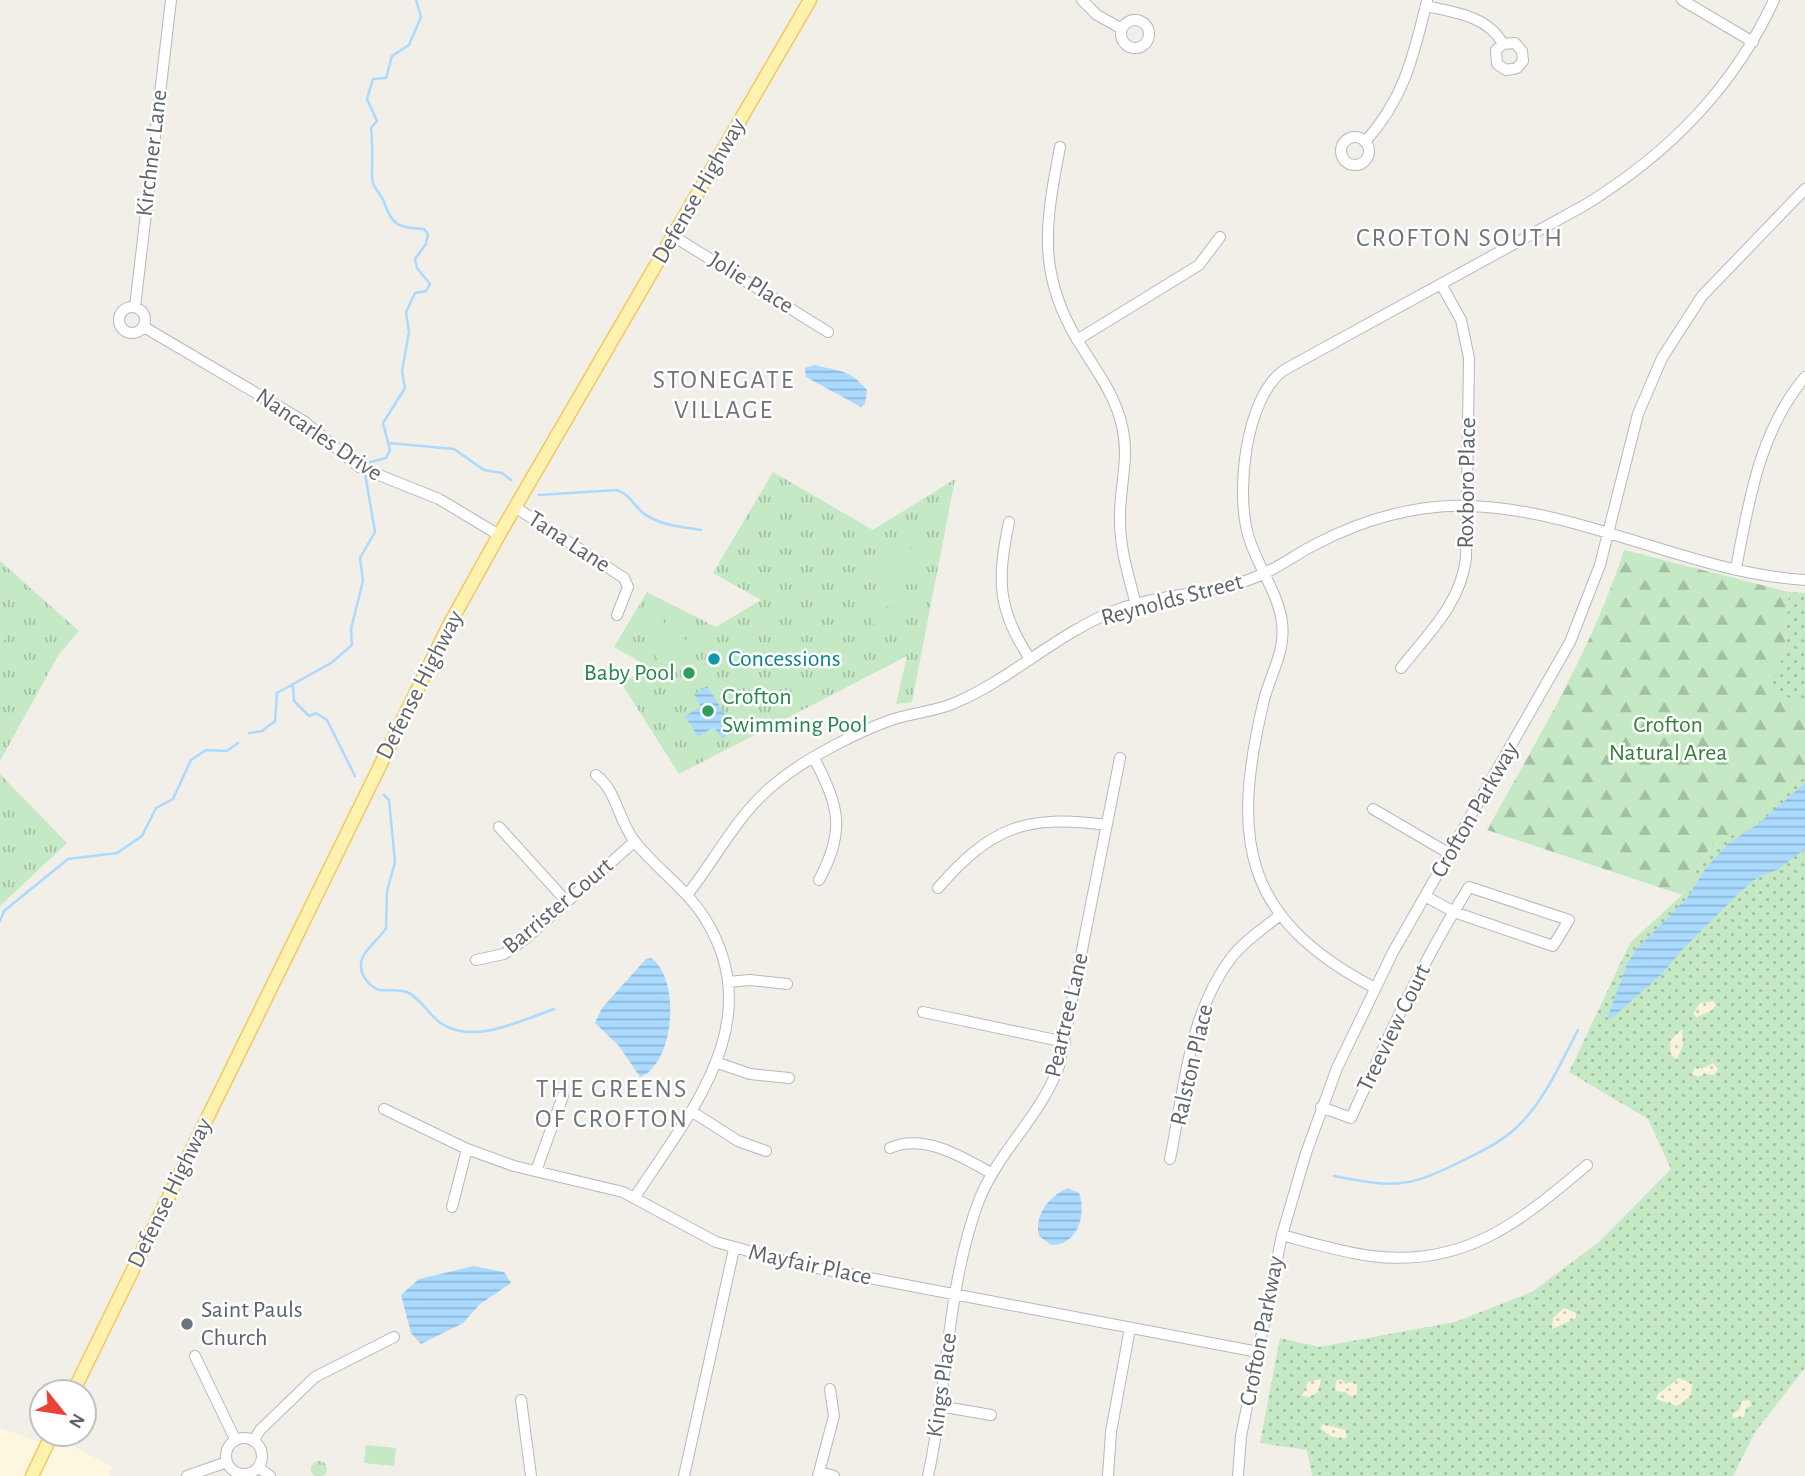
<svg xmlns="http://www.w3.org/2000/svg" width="1805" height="1476" viewBox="0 0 1805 1476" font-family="'Alegreya Sans',sans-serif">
<defs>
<pattern id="grass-dots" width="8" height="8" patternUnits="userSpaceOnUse" patternTransform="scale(1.75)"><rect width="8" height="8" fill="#c5e8c5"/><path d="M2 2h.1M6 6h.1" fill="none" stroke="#a3c0a4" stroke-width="1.8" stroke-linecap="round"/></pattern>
<pattern id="forest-firs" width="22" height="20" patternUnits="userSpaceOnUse" patternTransform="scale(1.75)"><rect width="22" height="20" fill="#c5e8c5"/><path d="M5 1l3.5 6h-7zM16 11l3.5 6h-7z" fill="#a3c0a4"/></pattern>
<pattern id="sand-dots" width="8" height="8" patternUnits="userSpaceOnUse" patternTransform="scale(1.75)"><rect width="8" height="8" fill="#fbf3d9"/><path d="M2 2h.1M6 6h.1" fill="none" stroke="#cec8b4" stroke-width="1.8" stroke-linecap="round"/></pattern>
<pattern id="park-tufts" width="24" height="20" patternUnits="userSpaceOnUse" patternTransform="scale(1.75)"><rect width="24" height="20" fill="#c5e8c5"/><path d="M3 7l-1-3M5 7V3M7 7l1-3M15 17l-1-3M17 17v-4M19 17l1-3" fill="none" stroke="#a3c0a4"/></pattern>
<pattern id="water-rules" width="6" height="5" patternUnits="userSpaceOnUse" patternTransform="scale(1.75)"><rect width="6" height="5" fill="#aadaff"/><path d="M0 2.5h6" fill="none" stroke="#8eb4d2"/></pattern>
</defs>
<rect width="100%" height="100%" fill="#f1efe8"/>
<path fill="#fef7e0" d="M0,1428L39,1442L60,1439L112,1467L109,1476H0Z"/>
<path fill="url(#grass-dots)" d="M1789,592L1805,593V707L1769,687L1784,654Z
M1805,772V1368L1755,1432L1733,1476H1312L1307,1450L1260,1443L1280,1338L1319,1347L1455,1322L1532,1292L1598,1243L1671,1169L1648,1119L1569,1072L1630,943L1682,895L1712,844L1740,831Z"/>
<path fill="url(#forest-firs)" d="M1624,550L1789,592L1784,654L1770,687L1805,707V772L1740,831L1712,844L1682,895L1487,830C1538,738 1592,650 1624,550Z"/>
<path fill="url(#sand-dots)" d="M1713,1001L1716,1005L1711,1011L1697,1017L1693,1014L1700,1003Z
M1682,1029L1683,1045L1677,1059L1671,1055L1670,1041Z
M1713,1063L1718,1069L1714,1075L1705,1074L1698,1077L1692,1074L1695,1067L1702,1069Z
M1564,1308L1576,1313V1318L1552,1329L1553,1318Z
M1679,1378L1692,1384L1691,1396L1677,1406L1656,1399L1658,1394Z
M1321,1379L1318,1392L1309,1397L1302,1396L1308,1382Z
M1341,1379L1346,1384L1352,1382L1357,1385V1393L1352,1397L1345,1392L1335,1391L1336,1381Z
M1742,1401L1749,1400L1752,1405L1746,1408L1744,1417L1733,1418L1732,1414L1739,1410Z
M1323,1424L1345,1430L1347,1437L1344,1439L1330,1436L1320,1428Z"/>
<path fill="url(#park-tufts)" d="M773,472L873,530L955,479L912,702L896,704L907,656L679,774L622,684L649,667L614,647L647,592L716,627L761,600L713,573Z
M0,561L79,631L59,654L0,761Z
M0,774L67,843L0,906Z
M311 1469a8 8 0 1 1 16 0a8 8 0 1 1-16 0Z"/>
<path fill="#c5e8c5" d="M887,544L919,550L917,565L884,559Z
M883,563L916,569L913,584L880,578Z
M878,589L911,596L908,610L876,604Z
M0,607L18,617L0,648Z
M875,609L907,615L905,630L872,624Z
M659,615L671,633L658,642L646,624Z
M679,631L690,648L662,667L651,649Z
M366,1445L396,1448L394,1466L364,1463Z"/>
<path fill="url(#water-rules)" d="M815,365C840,372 848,368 867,390L865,404L861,407L806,377L805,368Z
M707,686L735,731L722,739L714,727L698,737L685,716L701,707L694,694Z
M1805,783V849L1777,870L1758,877L1739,893L1682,950L1662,974L1613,1017L1607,1019L1627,964L1636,950L1687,898L1706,868L1728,844L1758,824Z
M651,958C681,978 675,1064 640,1077L619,1046L595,1023L602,1008L646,959Z
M1068,1188L1079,1193C1087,1215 1077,1246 1051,1245L1039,1236C1034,1215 1049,1196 1068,1188Z
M474,1266L504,1272L511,1283L480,1304L463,1323L421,1344L411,1333L401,1295L419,1279Z"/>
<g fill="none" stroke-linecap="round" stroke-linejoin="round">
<path stroke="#aadaff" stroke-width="2.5" d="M389,443L454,449L484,470L502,473L511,480
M366,466L367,463L386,458L390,450L383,423L405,388L402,371L409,332L406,312L415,293L426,291L430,284L417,268L415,259L426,244L428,234L424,229C399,228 392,226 384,202C381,193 372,188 372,178C372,161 373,145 371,128L377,121L367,99L373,79L386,78L392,56L409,45L421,17L416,0
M539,495L617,490C630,495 632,503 642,512C657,525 682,527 701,530
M293,684L294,701L309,716L316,713L327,720L355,776
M249,733L262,731L275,721L277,693L331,663L352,645L351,629L363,581L360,558L375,532L365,473
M384,795L389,800L395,862L387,891L386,928C377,944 352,955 364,977C368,983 373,989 380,990C389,991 398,989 407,992C422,999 429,1016 442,1024C475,1045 521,1020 554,1009
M0,921L4,911L68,859L117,853L142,836L156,808L173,799L191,760L206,750L227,751L238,743
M1334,1176C1399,1189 1410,1187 1468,1158C1486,1149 1504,1140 1518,1126C1545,1100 1561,1062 1578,1030"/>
<defs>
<path id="minor" d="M1082,0L1097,15L1122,29
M1682,0L1753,42
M1426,6C1454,12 1488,16 1503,44L1496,50L1497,64L1506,70L1517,68L1523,61L1522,51L1515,43L1503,44
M1121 34a14 14 0 1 1 28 0a14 14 0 1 1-28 0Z
M1341 151a14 14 0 1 1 28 0a14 14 0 1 1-28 0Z
M1365,142C1405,97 1413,57 1427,1
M1060,147C1046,221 1036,272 1078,341C1095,369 1115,394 1122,426C1130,459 1119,488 1120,521C1120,550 1129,577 1136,605
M673,236L828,332
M119 320a13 13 0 1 1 26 0a13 13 0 1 1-26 0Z
M135,307L171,0
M144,327L305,422L359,467L439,499L499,535
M1077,340L1199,265L1220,237
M515,507L624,578L628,587L617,615
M1009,522C997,580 997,609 1030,659
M1736,568C1749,501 1759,432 1805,377
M1401,668C1428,634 1461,603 1466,558L1469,358L1461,320L1441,284
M814,758C839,807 846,829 819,880
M596,775C618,792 618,822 636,843C657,869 686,889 704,917C770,1021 691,1111 635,1197
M1373,809L1450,854
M499,827L567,902
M938,888C991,827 1026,814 1107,825
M687,895C718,856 740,809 781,779C809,757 857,732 891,720C913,712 936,712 957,702C1012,678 1057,634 1114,611C1162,592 1218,596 1265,573C1282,565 1297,554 1314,545C1362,520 1415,504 1470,506C1585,510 1691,573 1805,580
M476,960L504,954L525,939L635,841
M728,982L750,980L787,984
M1375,988C1243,919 1231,841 1263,704C1269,676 1286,653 1282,622C1278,593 1258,567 1249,538C1235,494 1245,398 1284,370L1585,205C1668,154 1733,89 1774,0
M923,1012L1065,1042
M718,1063L750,1074L789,1078
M1321,1107L1351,1118C1387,1039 1423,960 1469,887L1569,920L1553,946L1454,912L1425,896
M384,1109L467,1149L514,1166L623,1192L716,1242L796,1264L1258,1352
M691,1111L738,1141L766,1151
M890,1148C924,1133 962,1157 991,1173
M1170,1159C1184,1091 1188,1015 1231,958C1244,941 1263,929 1280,915
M536,1171L563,1096
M452,1207L467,1149
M1282,1235C1311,1243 1341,1252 1371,1256C1465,1268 1521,1221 1587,1165
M195,1356L235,1439
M521,1400L531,1476
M939,1406L991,1415
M226 1456a18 18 0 1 1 36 0a18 18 0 1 1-36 0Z
M254,1440L260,1430L315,1377L394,1337
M258,1467L270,1476
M820,1472L834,1476
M187,1476L227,1462
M684,1476L734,1249
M818,1476L834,1416L830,1389
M928,1476C948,1387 946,1290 978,1203C997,1152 1040,1118 1059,1066L1120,758
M1108,1476L1111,1432L1130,1328
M1238,1476L1241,1436L1282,1235L1306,1153L1337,1068L1393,952L1570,642L1600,565L1638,414L1662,358L1702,296L1805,189"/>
<path id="major" d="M73,1392L449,625L499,535L810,0
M32,1476L52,1434"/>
</defs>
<use href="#minor" stroke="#b5b8bc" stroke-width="12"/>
<use href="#major" stroke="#f2c960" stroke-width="15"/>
<use href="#minor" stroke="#fff" stroke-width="10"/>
<use href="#major" stroke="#fff2af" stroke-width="12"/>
</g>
<circle fill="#0f9aa8" stroke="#fff" stroke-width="2.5" cx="714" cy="659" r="7"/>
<g fill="#2e9e5b" stroke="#fff" stroke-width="2.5">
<circle cx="689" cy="673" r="7"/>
<circle cx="708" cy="711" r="7"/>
</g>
<circle fill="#6b7280" stroke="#fff" stroke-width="2.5" cx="187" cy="1324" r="7"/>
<g text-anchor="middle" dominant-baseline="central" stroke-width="5" stroke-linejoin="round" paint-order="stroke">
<g font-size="24" fill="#5f6368" stroke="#fff">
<text transform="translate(152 153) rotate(-83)">Kirchner Lane</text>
<text transform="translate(699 191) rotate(-60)">Defense Highway</text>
<text transform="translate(751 283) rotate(32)">Jolie Place</text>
<text transform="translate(319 435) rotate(34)">Nancarles Drive</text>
<text transform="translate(1467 483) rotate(-89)">Roxboro Place</text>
<text transform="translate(569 542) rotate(33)">Tana Lane</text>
<text transform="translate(1172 600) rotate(-15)">Reynolds Street</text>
<text transform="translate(420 685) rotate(-63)">Defense Highway</text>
<text transform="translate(1475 810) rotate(-60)">Crofton Parkway</text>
<text transform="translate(558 906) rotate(-40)">Barrister Court</text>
<text transform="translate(1067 1015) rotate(-77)">Peartree Lane</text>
<text transform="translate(1394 1028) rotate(-64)">Treeview Court</text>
<text transform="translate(1192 1065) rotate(-77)">Ralston Place</text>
<text transform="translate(170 1193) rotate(-64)">Defense Highway</text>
<text transform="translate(810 1265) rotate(12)">Mayfair Place</text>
<text transform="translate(1262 1331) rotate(-79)">Crofton Parkway</text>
<text transform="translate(942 1385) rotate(-82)">Kings Place</text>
</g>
<g font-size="24" fill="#0d838f" stroke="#fff" text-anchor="start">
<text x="728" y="659">Concessions</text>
</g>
<g font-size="24" fill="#27864d" stroke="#fff" text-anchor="end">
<text x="675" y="673">Baby Pool</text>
<text x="722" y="697" text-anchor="start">Crofton<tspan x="722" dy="28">Swimming Pool</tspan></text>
</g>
<g font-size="24" fill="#348238" stroke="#fff">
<text x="1668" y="725">Crofton<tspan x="1668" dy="28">Natural Area</tspan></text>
</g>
<g font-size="24" fill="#5b616d" stroke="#fff" text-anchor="start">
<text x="201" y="1310">Saint Pauls<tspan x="201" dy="28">Church</tspan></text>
</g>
<g font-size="26" letter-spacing="2" fill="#70757a" stroke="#fff">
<text x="1460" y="238">CROFTON SOUTH</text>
<text x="724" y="380">STONEGATE<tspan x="724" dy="30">VILLAGE</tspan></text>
<text x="612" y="1089">THE GREENS<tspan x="612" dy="30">OF CROFTON</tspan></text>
</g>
</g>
<g transform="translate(63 1413) rotate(120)"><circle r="33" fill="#ffffff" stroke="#bfc1c3" stroke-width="2"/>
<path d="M0-5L12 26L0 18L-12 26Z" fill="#ea4335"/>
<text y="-10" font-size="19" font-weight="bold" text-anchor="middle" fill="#5f6368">N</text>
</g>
</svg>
